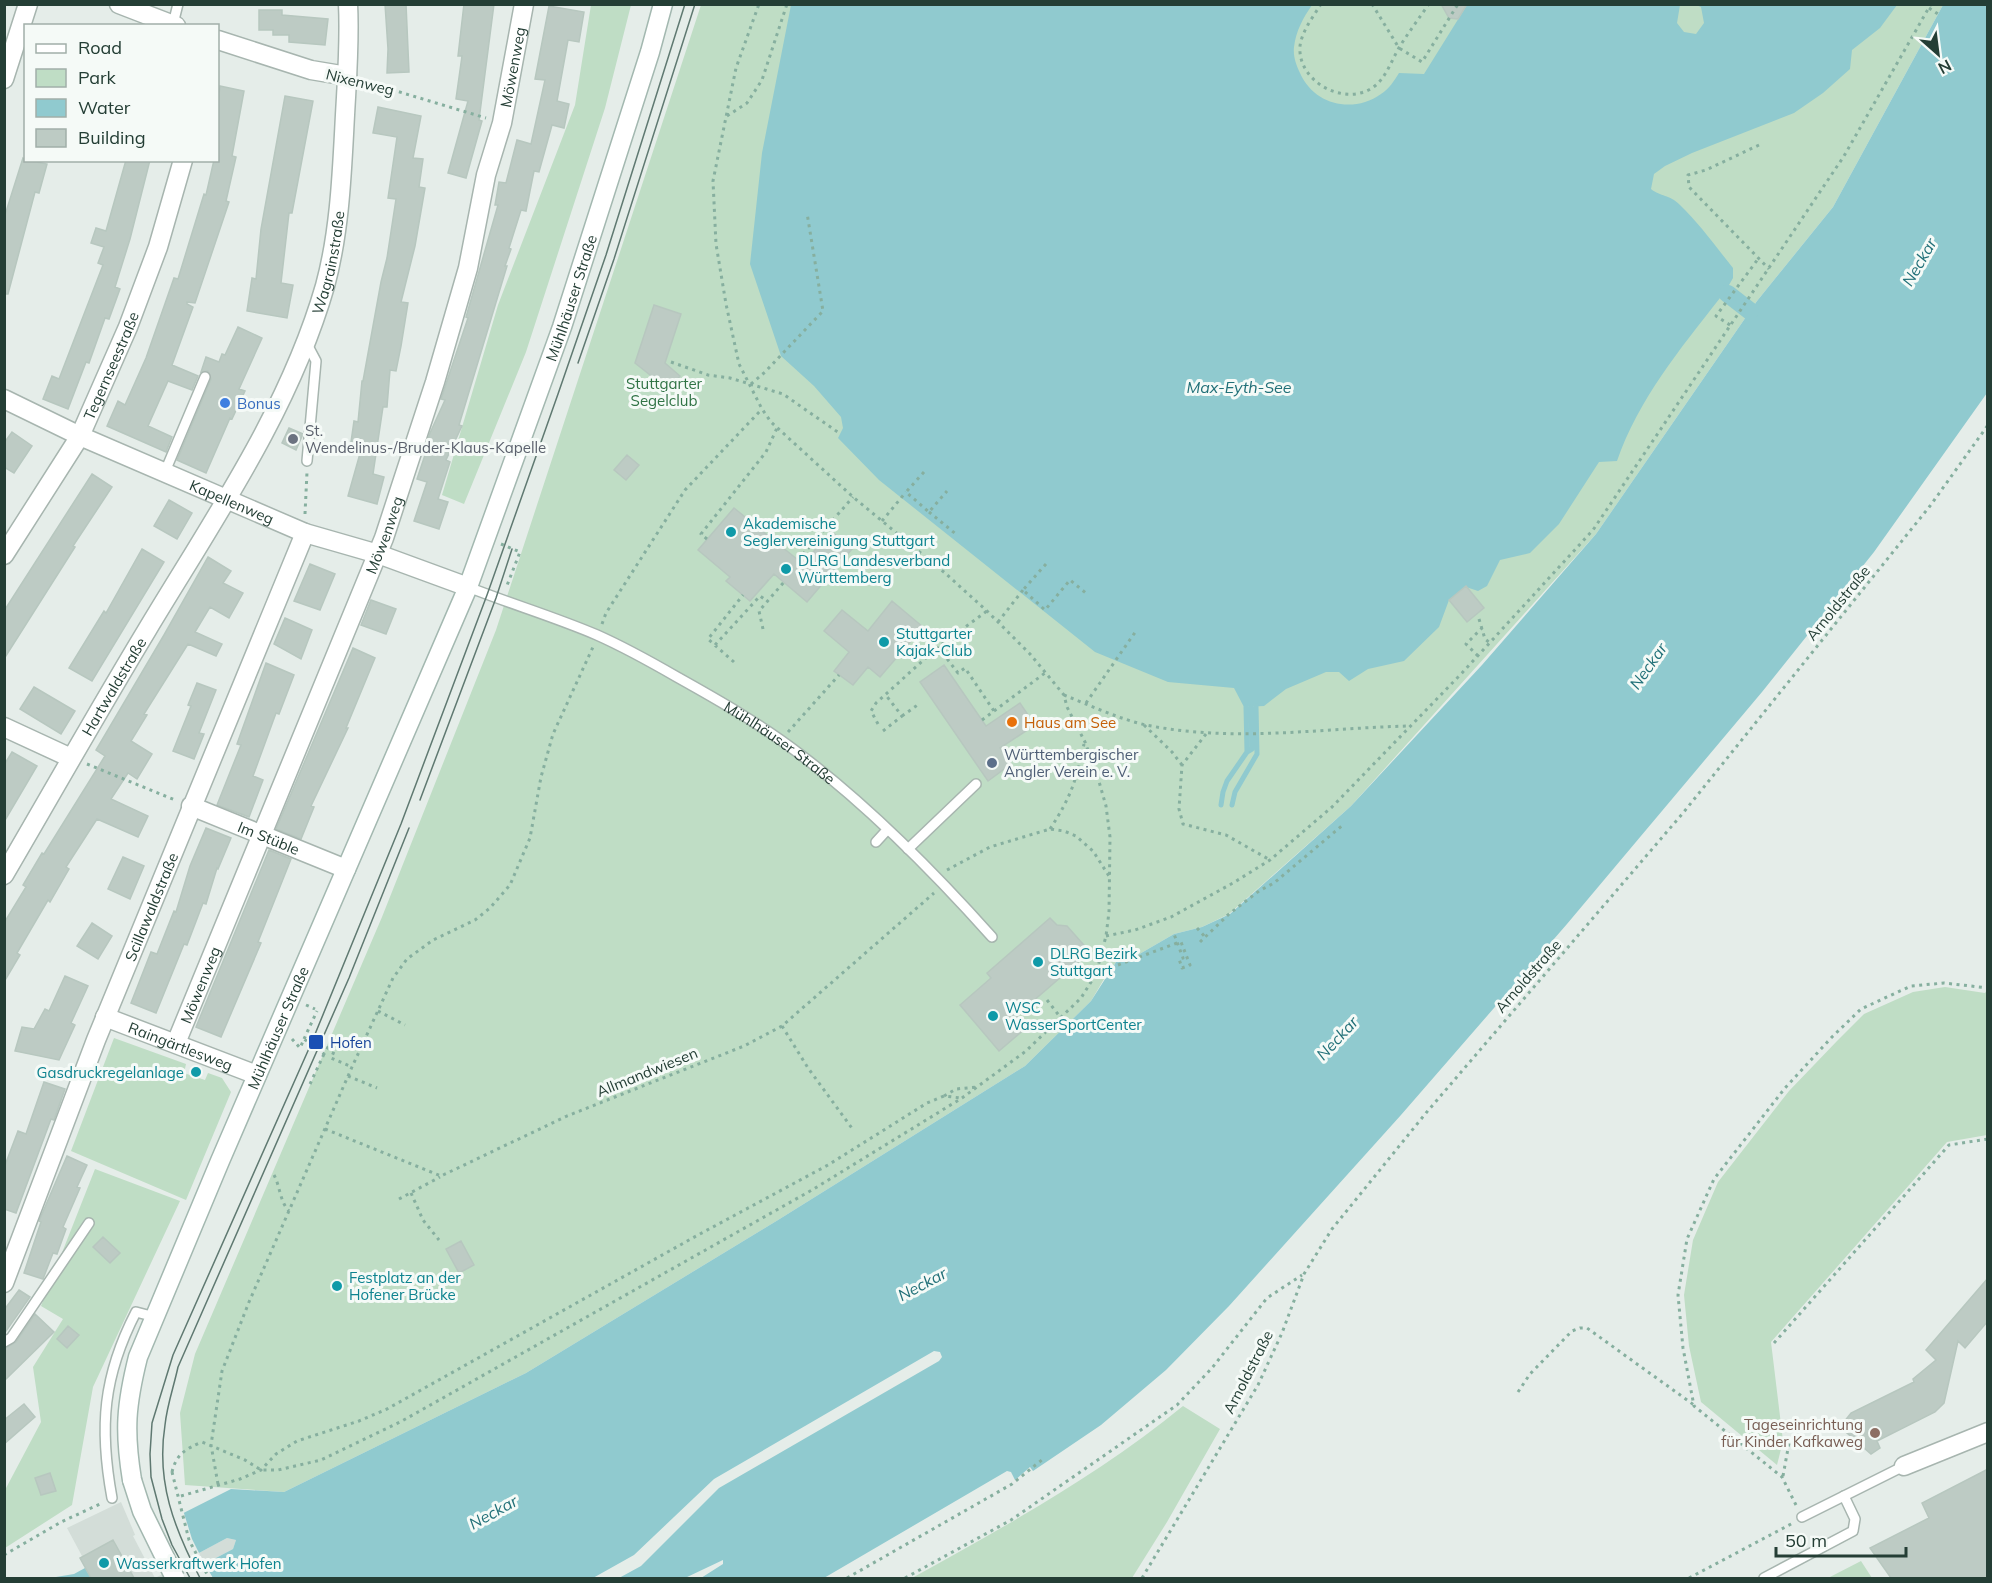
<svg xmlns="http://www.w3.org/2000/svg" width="1992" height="1583" viewBox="0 0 1992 1583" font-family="Mulish,sans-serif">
<rect width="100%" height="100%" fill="#e5ede9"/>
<path fill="#d3ddd8" d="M121,1502L136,1537L156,1576L227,1538L236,1540L233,1549L178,1578H91L80,1558L82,1556L67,1528Z"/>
<path fill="#bfddc5" d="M591,5H631L605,108L526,352L464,504L442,495L498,305L575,105Z
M701,5H1943L1833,207L1757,301L1596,534L1351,806L1229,914L1202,927L1174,934L1136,956L1116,962L1107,974L1091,1001L1025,1066L778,1220L526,1373L284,1492L185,1485L180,1413L195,1354L382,917L496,630Z
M1945,987L1985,993L1987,990V1135L1947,1142L1771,1342L1783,1441L1777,1465L1701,1402L1689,1346L1684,1295L1693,1240L1718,1182L1789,1091L1837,1041L1864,1014L1913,992Z
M114,1038L186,1064L184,1073L205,1080L208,1073L222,1078L231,1092L186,1200L71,1151Z
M95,1169L180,1201L93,1387L72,1505L5,1548V1490L41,1422L33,1367L63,1319L41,1306Z
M1183,1406L1220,1429L1167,1522L1132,1578H912C1006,1526 1100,1474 1183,1406Z
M1861,1561L1872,1578H1828Z"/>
<path fill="#90cacf" d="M791,5H1312C1303,18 1296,31 1294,47C1293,56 1296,65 1300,73C1314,105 1353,114 1381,94C1389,89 1394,81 1399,73L1424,74L1467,5H1680L1677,23L1684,32L1696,34L1704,23L1701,7L1696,5H1897L1880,28L1852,50L1850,69L1823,93L1794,113L1692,153L1665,166L1654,174L1651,189C1661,197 1669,194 1680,205C1699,223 1716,247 1733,268V278L1729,285L1732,288L1724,300L1720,298C1680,349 1638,400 1617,461L1599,462L1559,524L1530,553L1500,560L1487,586L1478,591L1466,587L1449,600L1439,627L1404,661L1368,669L1349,681L1339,672H1326L1286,689L1264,706L1244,707L1234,688L1168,682L1095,652L879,480L838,438L843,428L841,417L814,386L781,356L750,264L762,153Z
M1943,5H1987V393L1874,552L1762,692L1567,924L1401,1115L1229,1306L1166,1370L1101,1425L1033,1471L1030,1467L1015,1480L1011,1472L1007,1471L824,1578H701L723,1564V1560L685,1578H619L641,1566L719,1488L939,1361L942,1357L940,1352L934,1351L714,1479L634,1555L593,1578H178L233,1549L236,1540L227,1538L156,1576L136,1537L231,1489L284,1492L526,1373L778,1220L1025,1066L1091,1001L1116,962L1136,956L1174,934L1202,927L1230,914L1294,857L1351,806L1482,665L1596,534L1757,301L1833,207Z
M85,1568L91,1578H50L74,1574Z"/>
<path fill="#e5ede9" d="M183,1510L192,1539L200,1555L155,1578L133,1536Z
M203,1561L213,1578H175L176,1576Z"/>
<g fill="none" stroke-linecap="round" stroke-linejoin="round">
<path stroke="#90cacf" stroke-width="5" d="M1247,752L1252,749L1251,707
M1221,805L1223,792L1227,781L1247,752L1246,707
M1232,805L1235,792L1257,754L1256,706"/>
<path stroke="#90cacf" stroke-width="18" d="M1728,294L1750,311"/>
</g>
<path fill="#bdcbc4" stroke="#b7c7bf" stroke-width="1.5" d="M385,4H406L409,72L387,73L388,49Z
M464,4H494L479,120L482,121L466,178L448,173L468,101L456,99L462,56H458Z
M1441,4H1467L1458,19L1449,18Z
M549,6L584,12L579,42L568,40L557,101L569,104L564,128L552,125L539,172L534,171L526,211L521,210L509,248L511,249L505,266H507L459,425L462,426L446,460L450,462L438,499L448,502L439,529L414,521L427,482L417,479L430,440L428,439L430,433L445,400L441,399L468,318L466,317L498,205H495L499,182L506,183L517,140L531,144L545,80L535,79Z
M259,10H282V15L328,19L325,45L289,42V35H273V30H259Z
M220,86L244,91L232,156L236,157L226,201L229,202L195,303L187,302V304L193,307L172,365L198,376L192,390L168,381L148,426L172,437L166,452L107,426L118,401L125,405L146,358L174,278L178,279L204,194L206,195L214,160H218V103Z
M285,96L313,101L292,213H289L281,283L293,285L287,318L247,311L252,278L256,279L261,229Z
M378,107L421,116L413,158L423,159L419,187L425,188L415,246L401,302L408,303L401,346L396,371L390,370L387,407H383L373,474L384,477L377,504L348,496L361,450L350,449L354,421L358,422L362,381H363L381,282L387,258L396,199L388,198L397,137L373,133Z
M23,158L26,160L47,164L39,193L35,192L8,294H4V218Z
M126,160H150L130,239L115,287L120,289L109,319L105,318L89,363L86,362L68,409L43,399L52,376L59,379L103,265L98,263L104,247L91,243L96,228L106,231Z
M654,305L681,314L665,363L680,376L669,390L635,363Z
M238,327L262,338L239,389L245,391L232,419L230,418L206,473L177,460L211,379L208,371L201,372L206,357L219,362L222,354L225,355Z
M289,428L303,434L296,450L282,443Z
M12,432L32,446L14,473L4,467V443Z
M627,455L639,465L626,480L614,470Z
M92,474L112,487L73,546L75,547L4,659V611Z
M169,500L192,513L177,539L154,526Z
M734,508L803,564L831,531L852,549L807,602L774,574L750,601L726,581L730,577L698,550Z
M142,549L164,562L92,681L69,668L104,611L106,613Z
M208,557L231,571L223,583L243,593L229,618L210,607L195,632L222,644L216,656L188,644L144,714L147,715L131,741L152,754L137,779L128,773L111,799L148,816L138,837L97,819L66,867L69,869L50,902L48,900L17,953L20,955L4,982V923L26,887L23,885L42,853L44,854L105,756L96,750L164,635Z
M310,564L335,574L320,610L294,601Z
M1466,586L1484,608L1467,622L1449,600Z
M371,600L396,609L386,634L361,625Z
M892,601L923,627L880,677L868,667L853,685L834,671L849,652L824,631L842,610L868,631Z
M285,618L312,630L301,659L274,644Z
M353,648L375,658L346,728H348L311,806L314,807L301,839L276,829Z
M266,663L294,675L279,714L276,713L253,776L263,780L249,817L217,805L241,745L237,744Z
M944,665L986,726L1020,703L1035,725L1000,748L1011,764L988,781L920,682Z
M197,683L216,690L199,733L204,734L194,759L173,751L191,706L188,705Z
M34,687L75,711L61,734L20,709Z
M12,752L37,766L4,822V765Z
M206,828L231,838L218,869L217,868L206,904L203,903L187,945L184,944L156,1013L131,1003L151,952L157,954L174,911L176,912L190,866Z
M269,850L291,859L258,942L261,943L221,1037L196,1027Z
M123,857L144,866L130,899L108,889Z
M1050,918L1057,925L1067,926L1090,952L1017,1015L1027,1027L999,1051L960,1005L991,978L987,973Z
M92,923L112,936L98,959L77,946Z
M65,976L88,986L71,1023L75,1025L59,1060L15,1051L22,1027L34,1029L45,1009L49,1011Z
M44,1082L65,1089L54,1120L51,1119L16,1213L4,1209V1168L18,1131L26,1134Z
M67,1156L87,1165L77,1187L80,1188L63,1227L66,1229L57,1254L53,1253L43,1279L24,1273L41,1222L39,1221Z
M103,1237L120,1253L110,1263L93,1247Z
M461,1241L474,1265L459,1273L446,1249Z
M1988,1278V1321L1965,1348L1958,1341L1944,1403L1935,1412L1877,1441L1880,1448L1871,1454L1840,1427L1851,1413L1914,1382L1913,1379L1936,1360L1926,1350Z
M19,1290L30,1297L4,1334V1310Z
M35,1314L54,1332L4,1381V1349L16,1342Z
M68,1326L79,1335L67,1348L57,1339Z
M24,1404L35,1417L4,1444V1420Z
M1988,1469V1578H1891L1870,1548L1929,1518L1922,1503Z
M50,1473L56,1491L41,1495L35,1478Z
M113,1540L134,1578H91L80,1558Z"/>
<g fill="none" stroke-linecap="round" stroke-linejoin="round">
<defs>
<g id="lane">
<path d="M173,24L178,4"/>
<path d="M307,344L316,361L307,461"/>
<path d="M164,474L205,377"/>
<path id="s1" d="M468,587C511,604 555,617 597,635C624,647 651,662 677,677C720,701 762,725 801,755C871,808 934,872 992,937"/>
<path d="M876,842L887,830"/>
<path d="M908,849L976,784"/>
<path d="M4,1342L11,1338L89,1223"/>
<path d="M112,1498C99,1427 103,1376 136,1312L155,1317"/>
<path d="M1802,1517L1904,1466"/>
<path d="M1764,1578L1853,1531L1855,1519L1844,1496"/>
</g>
<g id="street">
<path d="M119,4L176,26"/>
<path d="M218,40L311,70L347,76"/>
<path d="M4,79L28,4"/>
<path id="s2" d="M4,399L80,436L305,533L378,554L468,587"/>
<path id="s3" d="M4,555L80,436L128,327L158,247L183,160"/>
<path d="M4,727L71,758"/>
<path id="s4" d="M191,806L346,869"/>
<path id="s5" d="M4,875C52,793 98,711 147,630C213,520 289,411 325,286C340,231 342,171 345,115C347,78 350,41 348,4"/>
<path id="s6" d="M105,1017L257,1075"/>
<path id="s7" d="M176,1043L384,538L435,382L468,268L486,175L502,123L524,4"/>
<path id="s8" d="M4,1283L96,1040L305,533"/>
<path d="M1904,1466L1988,1432"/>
</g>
<g id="secondary">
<path id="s9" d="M132,1480C124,1431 126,1405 138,1357L220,1161L468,587L562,327L650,52L663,4"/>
</g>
</defs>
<use href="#lane" stroke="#a7b5af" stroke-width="12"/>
<use href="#street" stroke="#a7b5af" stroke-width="21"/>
<use href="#secondary" stroke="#a3b8b0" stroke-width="21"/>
<path stroke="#86af9f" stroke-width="3" stroke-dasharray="3 4.5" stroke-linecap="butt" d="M1321,4C1313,17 1302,31 1300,46C1297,83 1348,109 1376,85C1388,74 1392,59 1400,46C1409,32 1419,18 1429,4
M1372,4L1399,48L1422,62L1458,4
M1929,8L1938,14
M363,81L486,118
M727,116L747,103L762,80L787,4
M1759,145L1706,170L1688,175L1689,187L1769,269
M1730,325L1716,316L1758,259
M671,362L708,375L730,378L783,394L839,433
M751,384L765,372L823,311L807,213
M924,472L906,492L929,512L947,491
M929,512L957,535
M305,514L307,472
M882,521L906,492
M707,539L701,534L766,452L777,428
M501,544L520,552L506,588
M798,560L853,497
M1046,564L1023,590L1045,610L1070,580L1087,594
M1479,619L1485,639L1490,643
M998,622L1023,590
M602,624L606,613L685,490L762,409
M763,629L759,611L784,582
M715,645L760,596L767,601
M938,647L958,673L965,668L994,711
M1478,656L1466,644L1482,628
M734,662L708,639L743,595
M1064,695C1089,705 1119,719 1146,725C1235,743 1320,728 1410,726
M1086,703L1136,631
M902,716L919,704
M982,720L1045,673
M878,724L871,711L876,703L938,647L987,611
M1144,725L1172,752L1182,765
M883,731L902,716L885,694
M788,732L839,675
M1206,734L1182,765L1179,809L1183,824L1226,835L1270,860
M87,764L175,800
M1050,829C1071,797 1076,781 1084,744
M947,870L990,847L1050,829L1064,831L1076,836L1093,851L1109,876
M1197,928L1205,937
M1106,936L1135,930L1171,917L1233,883L1270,860L1332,807L1462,673L1593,530L1844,156L1931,4
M1200,942L1229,914L1259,891L1274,883L1344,824
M1118,965L1177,943L1181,942L1190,965L1182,968L1179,959L1183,958L1174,934
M1047,1000L1061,1018
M306,1005L315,1009
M378,1011L405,1025
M782,1026L808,1068L854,1131
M292,1039L300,1048L304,1039L324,1054L331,1042L337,1045L331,1058L352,1067
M304,1039L317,1011
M348,1076L377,1088
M310,1084L324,1054
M944,1096L956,1089L977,1087
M325,1129L441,1176L567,1116L744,1046L782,1026L934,893
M274,1175C280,1186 280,1202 289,1211
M411,1193L423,1220L439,1240
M399,1199L440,1177
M1774,1343L1949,1145L1988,1139
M1518,1392L1530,1374L1572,1331L1580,1328H1587L1694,1405
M172,1472C176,1455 185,1449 202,1442L245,1460L261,1470H278L321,1460L402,1421L812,1190L962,1098L1026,1051L1081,998L1096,974L1106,936L1109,912L1110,837L1106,806L1098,778L1085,742L1067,707L1064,695L1030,654L987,611L945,573L853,497L771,422L762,409L739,364L726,304L716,244L713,181L736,68L759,4
M1783,1476L1789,1443
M218,1484L211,1445L222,1371L249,1302L352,1067L393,978L407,959L433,940L475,920L490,908L510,885L530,838L541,777L553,734L593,647
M181,1496L240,1479L261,1470L276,1454L297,1441L359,1421L387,1409L698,1235L828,1165L927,1103L944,1096L961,1098
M1796,1505L1782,1477L1694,1406L1683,1348L1678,1295L1687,1239L1714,1179L1785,1088L1832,1037L1861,1009L1911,986L1944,983L1988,988
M4,1555L61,1522L100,1504
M847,1578L1012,1484L1043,1459
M905,1578L1011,1520L1177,1405L1212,1368L1267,1298L1302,1275
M1142,1578L1258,1385L1282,1333L1304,1274L1332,1229L1426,1113L1683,813L1930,506L1988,425
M1689,1578L1793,1523"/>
<use href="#lane" stroke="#fff" stroke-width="9"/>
<use href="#street" stroke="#fff" stroke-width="18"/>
<use href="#secondary" stroke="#fff" stroke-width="18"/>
<path stroke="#5f7971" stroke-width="1.5" d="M578,363L614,259L695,4
M420,800L496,598L512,549
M190,1578L172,1545L162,1519L151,1477L150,1454L152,1423L173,1355L311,1044L401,824L487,595L558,394L606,255L685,4
M200,1578C174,1528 156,1482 165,1425C167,1405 174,1386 178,1367L349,978L409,828"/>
<defs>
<path id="secondary-bridge" d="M132,1480L142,1511L175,1578"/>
</defs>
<use href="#secondary-bridge" stroke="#a3b8b0" stroke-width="21" stroke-linecap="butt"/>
<path stroke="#86af9f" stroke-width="3" stroke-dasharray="3 4.5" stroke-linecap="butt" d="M172,1472L189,1540L209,1578"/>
<use href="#secondary-bridge" stroke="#fff" stroke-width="18"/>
</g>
<circle fill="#3f7fe0" stroke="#f5faf7" stroke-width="2" cx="225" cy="403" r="6"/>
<circle fill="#6b7280" stroke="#f5faf7" stroke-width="2" cx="293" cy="439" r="6"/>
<g fill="#0f9aa8" stroke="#f5faf7" stroke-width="2">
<circle cx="731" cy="532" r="6"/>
<circle cx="786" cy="569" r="6"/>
<circle cx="884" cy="642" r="6"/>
<circle cx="1038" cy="962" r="6"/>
<circle cx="993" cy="1016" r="6"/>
<circle cx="196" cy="1072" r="6"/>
<circle cx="337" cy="1286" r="6"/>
<circle cx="104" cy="1563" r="6"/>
</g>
<circle fill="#e8710a" stroke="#f5faf7" stroke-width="2" cx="1012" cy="722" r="6"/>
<circle fill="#5c6f8a" stroke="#f5faf7" stroke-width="2" cx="992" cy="763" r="6"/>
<rect fill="#1a4fb4" stroke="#f5faf7" stroke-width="2" x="308" y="1034" width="16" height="16" rx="3"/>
<circle fill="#8d6e63" stroke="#f5faf7" stroke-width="2" cx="1875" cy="1433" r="6"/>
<g text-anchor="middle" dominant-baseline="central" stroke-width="6" stroke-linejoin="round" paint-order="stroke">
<g font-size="15" fill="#243e35" stroke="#f5faf7">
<text stroke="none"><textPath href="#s7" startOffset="1035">Möwenweg</textPath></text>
<text transform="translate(360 82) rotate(14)">Nixenweg</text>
<text stroke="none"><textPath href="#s5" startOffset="696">Wagrainstraße</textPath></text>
<text stroke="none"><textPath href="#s9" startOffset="1269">Mühlhäuser Straße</textPath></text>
<text stroke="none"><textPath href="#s3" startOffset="218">Tegernseestraße</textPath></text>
<text stroke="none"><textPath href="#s2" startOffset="250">Kapellenweg</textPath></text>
<text stroke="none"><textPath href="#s7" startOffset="549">Möwenweg</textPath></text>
<text transform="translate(1838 603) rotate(-51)">Arnoldstraße</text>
<text stroke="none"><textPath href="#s5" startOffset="218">Hartwaldstraße</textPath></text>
<text stroke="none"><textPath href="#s1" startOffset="350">Mühlhäuser Straße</textPath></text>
<text stroke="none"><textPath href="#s4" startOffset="84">Im Stüble</textPath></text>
<text stroke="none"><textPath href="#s8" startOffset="404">Scillawaldstraße</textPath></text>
<text transform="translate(1528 976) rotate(-49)">Arnoldstraße</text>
<text stroke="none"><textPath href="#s7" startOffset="63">Möwenweg</textPath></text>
<text stroke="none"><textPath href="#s9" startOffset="482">Mühlhäuser Straße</textPath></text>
<text stroke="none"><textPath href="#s6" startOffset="81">Raingärtlesweg</textPath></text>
<text transform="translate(647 1072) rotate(-22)">Allmandwiesen</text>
<text transform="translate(1248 1372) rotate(-63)">Arnoldstraße</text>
</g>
<g font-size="15" fill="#307345" stroke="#f5faf7">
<text x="664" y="383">Stuttgarter<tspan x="664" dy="17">Segelclub</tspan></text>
</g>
<g font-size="15" fill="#366cbe" stroke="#f5faf7" text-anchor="start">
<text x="237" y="403">Bonus</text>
</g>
<g font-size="15" fill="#5b616d" stroke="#f5faf7" text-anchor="start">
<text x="305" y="430">St.<tspan x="305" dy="17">Wendelinus-/Bruder-Klaus-Kapelle</tspan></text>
</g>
<g font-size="15" fill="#0d838f" stroke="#f5faf7" text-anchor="start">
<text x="743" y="523">Akademische<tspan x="743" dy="17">Seglervereinigung Stuttgart</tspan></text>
<text x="798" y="560">DLRG Landesverband<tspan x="798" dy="17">Württemberg</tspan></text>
<text x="896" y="633">Stuttgarter<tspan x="896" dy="17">Kajak-Club</tspan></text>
<text x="1050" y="953">DLRG Bezirk<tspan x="1050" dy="17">Stuttgart</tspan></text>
<text x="1005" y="1007">WSC<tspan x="1005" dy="17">WasserSportCenter</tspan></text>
<text x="184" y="1072" text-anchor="end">Gasdruckregelanlage</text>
<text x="349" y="1277">Festplatz an der<tspan x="349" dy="17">Hofener Brücke</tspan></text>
<text x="116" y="1563">Wasserkraftwerk Hofen</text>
</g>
<g font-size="15" fill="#c56008" stroke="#f5faf7" text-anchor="start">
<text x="1024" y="722">Haus am See</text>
</g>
<g font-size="15" fill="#4e5e75" stroke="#f5faf7" text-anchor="start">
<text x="1004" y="754">Württembergischer<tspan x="1004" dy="17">Angler Verein e. V.</tspan></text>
</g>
<g font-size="15" fill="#164399" stroke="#f5faf7" text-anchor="start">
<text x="330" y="1042">Hofen</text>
</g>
<g font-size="15" fill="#785e54" stroke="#f5faf7" text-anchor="end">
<text x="1863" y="1424">Tageseinrichtung<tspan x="1863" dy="17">für Kinder Kafkaweg</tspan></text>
</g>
<g font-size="16" font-style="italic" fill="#217078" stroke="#f5faf7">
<text transform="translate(1919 262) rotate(-60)">Neckar</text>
<text x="1239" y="387">Max-Eyth-See</text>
<text transform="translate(1648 666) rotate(-55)">Neckar</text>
<text transform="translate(1337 1038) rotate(-47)">Neckar</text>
<text transform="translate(922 1284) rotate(-28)">Neckar</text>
<text transform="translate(493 1512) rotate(-29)">Neckar</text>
</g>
</g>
<rect width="1992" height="1583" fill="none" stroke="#243e35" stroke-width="12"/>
<rect x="24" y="24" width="195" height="138" fill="#f5faf7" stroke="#a1afa9" stroke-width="1.5"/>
<rect x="36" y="44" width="30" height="9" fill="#ffffff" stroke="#a1afa9" stroke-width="1.5"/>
<text x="78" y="54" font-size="18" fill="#243e35">Road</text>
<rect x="36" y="69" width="30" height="18" fill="#bfddc5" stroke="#a1afa9" stroke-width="1.5"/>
<text x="78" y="84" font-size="18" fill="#243e35">Park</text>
<rect x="36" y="99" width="30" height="18" fill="#90cacf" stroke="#a1afa9" stroke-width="1.5"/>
<text x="78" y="114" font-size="18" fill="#243e35">Water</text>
<rect x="36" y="129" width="30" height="18" fill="#bdcbc4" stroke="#a1afa9" stroke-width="1.5"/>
<text x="78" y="144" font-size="18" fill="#243e35">Building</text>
<g transform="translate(1938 54) rotate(152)" stroke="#f5faf7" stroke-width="4.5" paint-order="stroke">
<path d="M0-4.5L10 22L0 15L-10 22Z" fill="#243e35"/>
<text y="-9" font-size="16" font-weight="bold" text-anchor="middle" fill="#243e35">N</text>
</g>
<path d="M1776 1547v9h130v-9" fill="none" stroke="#243e35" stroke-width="3"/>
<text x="1785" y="1547" font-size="18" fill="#243e35" stroke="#f5faf7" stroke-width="4.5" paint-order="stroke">50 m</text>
</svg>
